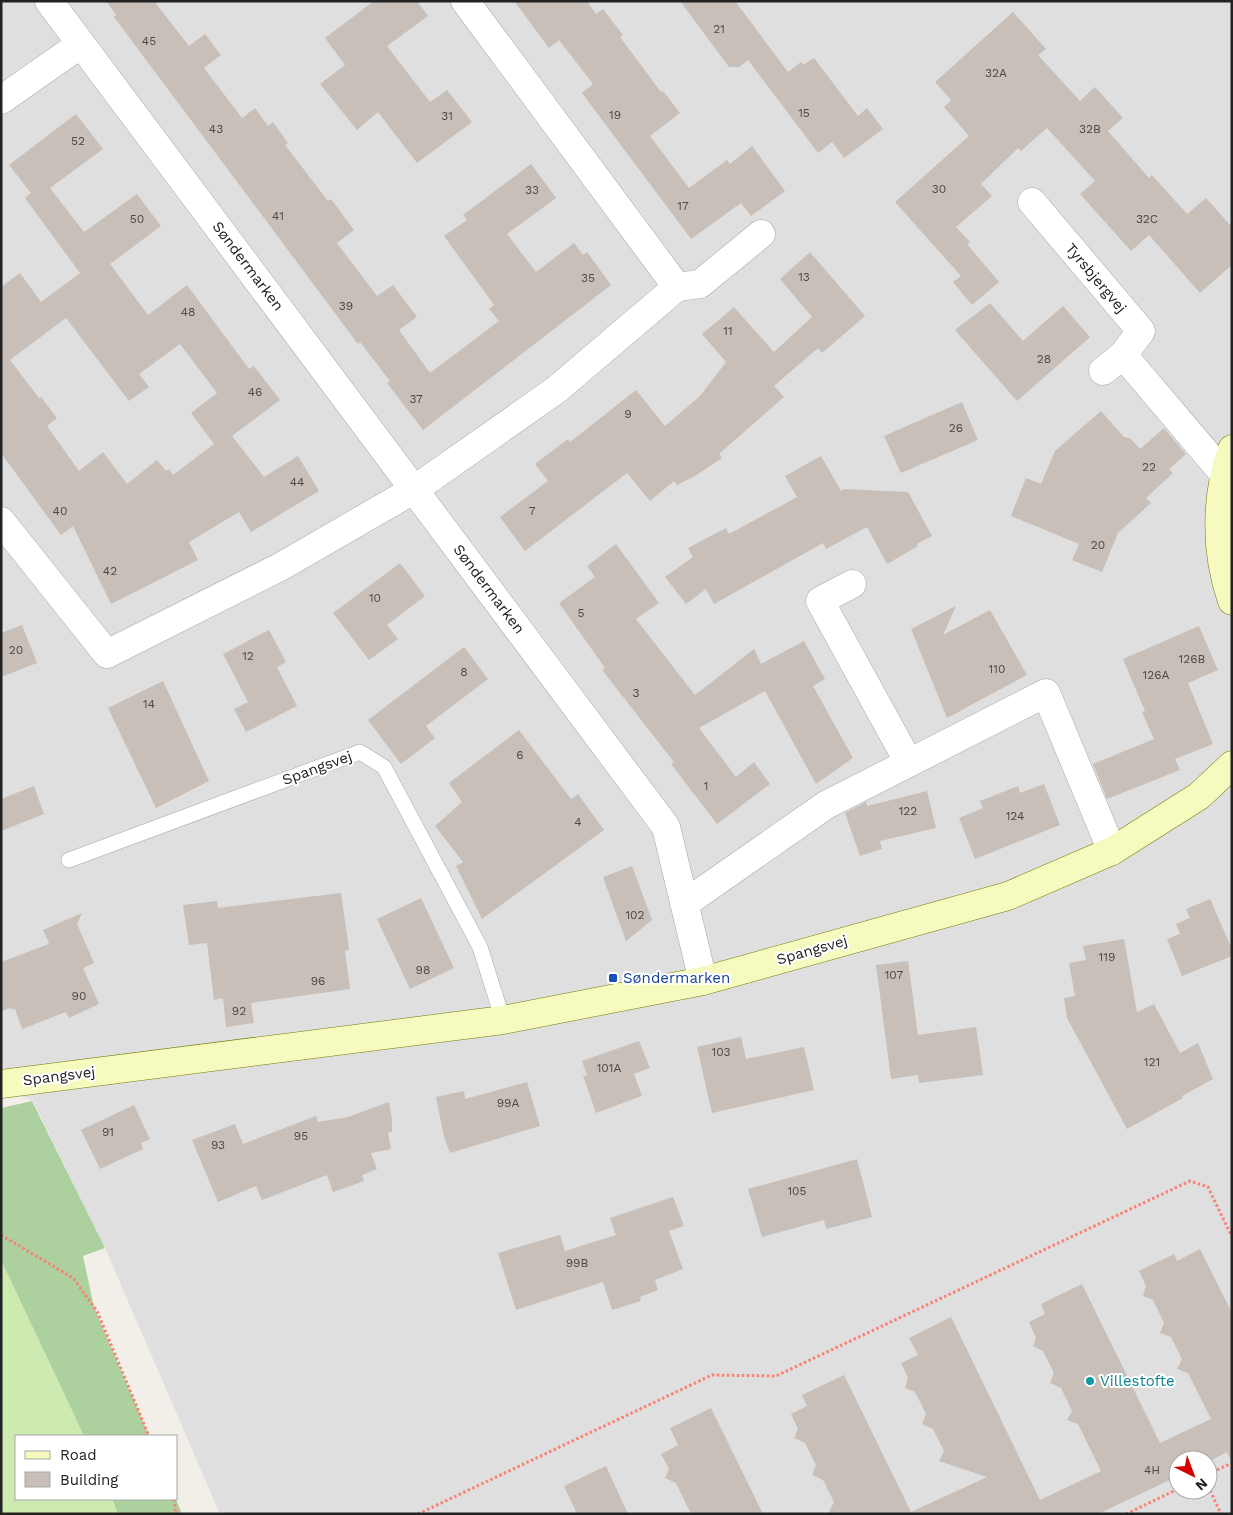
<svg xmlns="http://www.w3.org/2000/svg" width="1233" height="1515" viewBox="0 0 1233 1515" font-family="'Work Sans',sans-serif">
<rect width="100%" height="100%" fill="#f2efe9"/>
<path fill="#e0dfdf" fill-rule="evenodd" d="M1,1H1232V1514H220L105,1248L33,1101L1,1088ZM1178,1460H1208V1490H1178Z"/>
<path fill="#cdebb0" d="M1,1260L84,1436H16V1499H112L118,1514H1Z"/>
<path fill="#add19e" d="M32,1101L105,1248L83,1256L94,1307L149,1436H84L1,1260V1108Z
M112,1499H176L182,1514H118Z"/>
<path fill="#c7bfb8" fill-rule="evenodd" d="M106,1H154L189,46L205,34L221,55L204,68L242,118L255,108L268,126L273,122L288,143L285,145L328,201L331,199L354,230L337,243L377,296L393,285L417,317L399,330L430,373L499,321L489,309L494,305L444,236L467,220L463,215L531,164L556,198L507,234L536,272L574,243L583,255L587,252L611,285L423,430L387,383L390,381L360,342L358,344L114,17L116,15Z
M374,1H417L428,16L387,46L430,102L447,90L472,122L417,163L378,112L357,130L320,84L345,65L325,38Z
M514,1H587L596,14L603,9L623,35L620,37L661,92L663,91L680,113L650,136L689,188L727,160L730,164L752,146L785,191L751,216L741,203L691,239L582,93L593,84L559,40L549,48Z
M680,1H735L788,72L801,62L803,65L814,58L858,116L867,108L883,129L844,158L832,142L818,153L748,60L739,67H729Z
M1013,12L1046,49L1038,55L1080,101L1095,87L1123,118L1108,131L1149,178L1152,175L1187,214L1206,198L1232,227V265L1200,293L1149,235L1131,251L1080,194L1095,181L1047,128L1021,151L1018,148L981,184L992,196L956,227L970,242L967,244L999,282L972,305L953,282L961,276L895,202L969,136L944,107L951,100L935,82Z
M76,114L103,149L50,188L84,232L137,194L161,226L110,264L148,315L187,285L249,369L254,366L280,400L232,436L264,477L298,456L319,491L251,532L239,512L189,542L198,560L111,604L73,526L61,535L1,453V287L20,273L41,302L80,273L25,198L31,193L9,165ZM66,318L129,401L149,387L139,374L180,344L217,393L191,413L214,444L173,475L169,469L166,471L157,460L127,484L103,452L79,471L47,426L57,418L41,397L39,398L10,360Z
M810,252L865,316L822,353L818,348L774,386L784,397L719,454L722,458L695,476L677,485L674,481L650,501L627,473L525,551L500,517L548,481L535,464L568,439L570,442L636,390L665,426L700,396L726,362L702,334L734,307L774,352L812,317L780,279Z
M990,303L1023,341L1063,306L1090,337L1017,401L955,330Z
M962,402L978,440L901,473L884,436Z
M1101,411L1124,437L1130,438L1140,449L1164,428L1186,454L1169,469L1173,473L1146,498L1151,503L1118,533L1102,572L1072,560L1079,544L1011,516L1026,478L1041,484L1055,451Z
M821,456L841,491L844,489L908,492L932,536L917,544L918,546L887,564L867,527L826,549L823,543L714,604L706,589L686,604L665,577L693,557L688,548L726,528L729,534L797,497L785,476Z
M616,544L659,603L636,619L695,695L754,649L761,664L804,641L825,679L813,686L853,758L816,784L765,691L699,728L736,777L754,762L770,784L717,824L671,764L674,762L602,670L605,668L559,603L595,577L587,566Z
M400,563L425,596L387,625L398,639L369,660L333,613Z
M956,606L943,635L990,610L1027,675L947,718L911,629Z
M22,625L37,663L1,677V633Z
M1199,626L1218,670L1188,683L1213,744L1175,759L1180,770L1107,799L1093,764L1154,739L1142,712L1145,711L1123,659Z
M269,630L286,662L277,667L297,706L246,732L234,709L248,702L223,654Z
M464,647L488,679L426,726L435,738L401,764L368,720Z
M163,681L209,781L156,808L108,708Z
M519,730L571,799L578,794L604,830L482,919L456,866L463,862L435,826L462,802L449,783Z
M1044,784L1060,825L975,859L959,818L983,808L980,801L1018,786L1020,793Z
M34,786L44,814L1,831V799Z
M927,791L936,828L880,841L882,849L860,856L845,813L866,802L867,806Z
M632,866L652,920L626,941L603,877Z
M341,893L349,950L345,951L350,989L251,1003L254,1023L226,1027L223,998L214,1000L207,943L189,945L183,905L217,901L218,908Z
M421,898L454,968L410,989L377,919Z
M1210,899L1232,949V956L1182,976L1167,939L1180,934L1176,924L1190,918L1186,909Z
M82,913L77,924L94,963L83,968L99,1004L69,1018L66,1012L22,1029L15,1009L12,1010L11,1008L1,1011V962L46,945L49,943L43,930Z
M1124,939L1137,1012L1154,1004L1180,1053L1198,1043L1213,1079L1182,1096L1183,1098L1127,1129L1067,1018L1064,998L1075,996L1069,963L1086,960L1083,946Z
M908,961L918,1035L976,1027L983,1075L919,1083L918,1075L891,1079L876,965Z
M741,1037L746,1059L804,1047L814,1090L712,1113L697,1047Z
M639,1041L650,1068L634,1074L642,1096L596,1113L583,1076L587,1075L582,1061Z
M527,1082L540,1126L450,1153L444,1137L436,1097L464,1091L465,1099Z
M389,1102L392,1120V1132H388L391,1149L371,1153L377,1169L362,1175L364,1181L333,1192L327,1175L262,1200L256,1186L218,1202L192,1140L235,1124L243,1144L316,1116L318,1122L348,1117Z
M134,1105L150,1139L141,1143L143,1149L100,1169L81,1130Z
M857,1159L872,1217L826,1229L824,1220L762,1237L748,1189Z
M673,1197L684,1226L669,1231L683,1269L655,1280L658,1290L640,1297L641,1301L612,1310L603,1282L516,1310L498,1253L560,1235L565,1251L616,1235L610,1218Z
M1200,1249L1232,1313V1462L1227,1452L1208,1462V1460H1178V1476L1098,1514H828L834,1502L823,1480L812,1475L816,1465L805,1443L794,1438L798,1429L791,1414L807,1406L802,1395L844,1375L911,1512L987,1477L939,1461L944,1451L933,1429L922,1424L926,1414L915,1392L905,1388L908,1378L901,1363L918,1355L909,1338L951,1317L1040,1500L1101,1471L1078,1424L1067,1420L1072,1411L1061,1388L1050,1383L1054,1373L1043,1351L1033,1346L1036,1338L1029,1322L1045,1314L1041,1304L1082,1284L1160,1443L1211,1419L1188,1373L1177,1369L1182,1359L1171,1337L1160,1333L1164,1323L1153,1300L1143,1296L1146,1286L1139,1271L1174,1254L1177,1261Z
M711,1408L763,1514H691L676,1483L665,1478L669,1469L661,1454L678,1445L670,1428Z
M606,1466L628,1514H577L564,1486Z"/>
<g fill="none" stroke-linecap="round" stroke-linejoin="round">
<defs>
<path id="lane" d="M69,860L360,752L384,767L480,947L503,1020"/>
<path id="street" d="M49,1L666,827L703,981
M1,100L81,44
M1032,202L1141,331L1123,355
M677,287L700,284L761,234
M1103,371L1123,355L1223,473
M1,521L107,654L282,566L415,489L556,390L677,287L465,1
M852,584L820,601L909,763
M684,904L826,805L1046,693L1112,851"/>
<path id="secondary" d="M1232,449C1215,498 1215,552 1232,601
M1,1084L503,1020L703,981L1008,896L1112,851L1199,796L1232,765"/>
</defs>
<use href="#lane" stroke="#a9a9a9" stroke-width="16"/>
<use href="#street" stroke="#a9a9a9" stroke-width="29"/>
<use href="#secondary" stroke="#707d05" stroke-width="29"/>
<path stroke="#fa8072" stroke-width="3" stroke-dasharray="2.5 2.5" stroke-linecap="butt" d="M1,1235L73,1278L97,1311L149,1436
M1208,1474L1232,1463
M1208,1486L1221,1514
M174,1499L176,1514
M418,1514L712,1375L776,1376L1190,1181L1208,1187L1232,1237
M1126,1514L1178,1489
M1231,1514L1232,1513"/>
<use href="#lane" stroke="#fff" stroke-width="15"/>
<use href="#street" stroke="#fff" stroke-width="28"/>
<use href="#secondary" stroke="#f7fabf" stroke-width="28"/>
</g>
<rect fill="#1a4fb4" stroke="#fff" stroke-width="2" x="608" y="973" width="10" height="10" rx="2.5"/>
<circle fill="#0f9aa8" stroke="#fff" stroke-width="2" cx="1090" cy="1381" r="5"/>
<g text-anchor="middle" dominant-baseline="central" stroke-width="4" stroke-linejoin="round" paint-order="stroke">
<g font-size="12" fill="#4b4948">
<text x="719" y="29">21</text>
<text x="149" y="41">45</text>
<text x="996" y="73">32A</text>
<text x="804" y="113">15</text>
<text x="615" y="115">19</text>
<text x="447" y="116">31</text>
<text x="216" y="129">43</text>
<text x="1090" y="129">32B</text>
<text x="78" y="141">52</text>
<text x="939" y="189">30</text>
<text x="532" y="190">33</text>
<text x="683" y="206">17</text>
<text x="278" y="216">41</text>
<text x="137" y="219">50</text>
<text x="1147" y="219">32C</text>
<text x="804" y="277">13</text>
<text x="588" y="278">35</text>
<text x="346" y="306">39</text>
<text x="188" y="312">48</text>
<text x="728" y="331">11</text>
<text x="1044" y="359">28</text>
<text x="255" y="392">46</text>
<text x="416" y="399">37</text>
<text x="628" y="414">9</text>
<text x="956" y="428">26</text>
<text x="1149" y="467">22</text>
<text x="297" y="482">44</text>
<text x="60" y="511">40</text>
<text x="532" y="511">7</text>
<text x="1098" y="545">20</text>
<text x="110" y="571">42</text>
<text x="375" y="598">10</text>
<text x="581" y="613">5</text>
<text x="16" y="650">20</text>
<text x="248" y="656">12</text>
<text x="1192" y="659">126B</text>
<text x="997" y="669">110</text>
<text x="464" y="672">8</text>
<text x="1156" y="675">126A</text>
<text x="636" y="693">3</text>
<text x="149" y="704">14</text>
<text x="520" y="755">6</text>
<text x="706" y="786">1</text>
<text x="908" y="811">122</text>
<text x="1015" y="816">124</text>
<text x="578" y="822">4</text>
<text x="635" y="915">102</text>
<text x="1107" y="957">119</text>
<text x="423" y="970">98</text>
<text x="894" y="975">107</text>
<text x="318" y="981">96</text>
<text x="79" y="996">90</text>
<text x="239" y="1011">92</text>
<text x="721" y="1052">103</text>
<text x="1152" y="1062">121</text>
<text x="609" y="1068">101A</text>
<text x="508" y="1103">99A</text>
<text x="108" y="1132">91</text>
<text x="301" y="1136">95</text>
<text x="218" y="1145">93</text>
<text x="797" y="1191">105</text>
<text x="577" y="1263">99B</text>
<text x="1152" y="1470">4H</text>
</g>
<g font-size="15" fill="#222" stroke="#fff">
<text transform="translate(248 266) rotate(53)">Søndermarken</text>
<text transform="translate(1096 278) rotate(50)">Tyrsbjergvej</text>
<text transform="translate(489 589) rotate(53)">Søndermarken</text>
<text transform="translate(317 768) rotate(-20)">Spangsvej</text>
<text transform="translate(812 950) rotate(-16)">Spangsvej</text>
<text transform="translate(59 1076) rotate(-7)">Spangsvej</text>
</g>
<g font-size="15" fill="#164399" stroke="#fff" text-anchor="start">
<text x="623" y="978">Søndermarken</text>
</g>
<g font-size="15" fill="#0d838f" stroke="#fff" text-anchor="start">
<text x="1100" y="1381">Villestofte</text>
</g>
</g>
<rect width="1233" height="1515" fill="none" stroke="#222222" stroke-width="5"/>
<rect x="15" y="1435" width="162" height="65" fill="#ffffff" stroke="#a7a7a7"/>
<rect x="25" y="1451" width="25" height="8" fill="#f7fabf" stroke="#a7a7a7"/>
<text x="60" y="1460" font-size="15" fill="#222222">Road</text>
<rect x="25" y="1472" width="25" height="15" fill="#c7bfb8" stroke="#a7a7a7"/>
<text x="60" y="1485" font-size="15" fill="#222222">Building</text>
<g transform="translate(1193 1475) rotate(138)"><circle r="24" fill="#ffffff" stroke="#a7a7a7"/>
<path d="M0-4L9 19L0 12L-9 19Z" fill="#d40000"/>
<text y="-8" font-size="14" font-weight="bold" text-anchor="middle" fill="#222222">N</text>
</g>
</svg>
